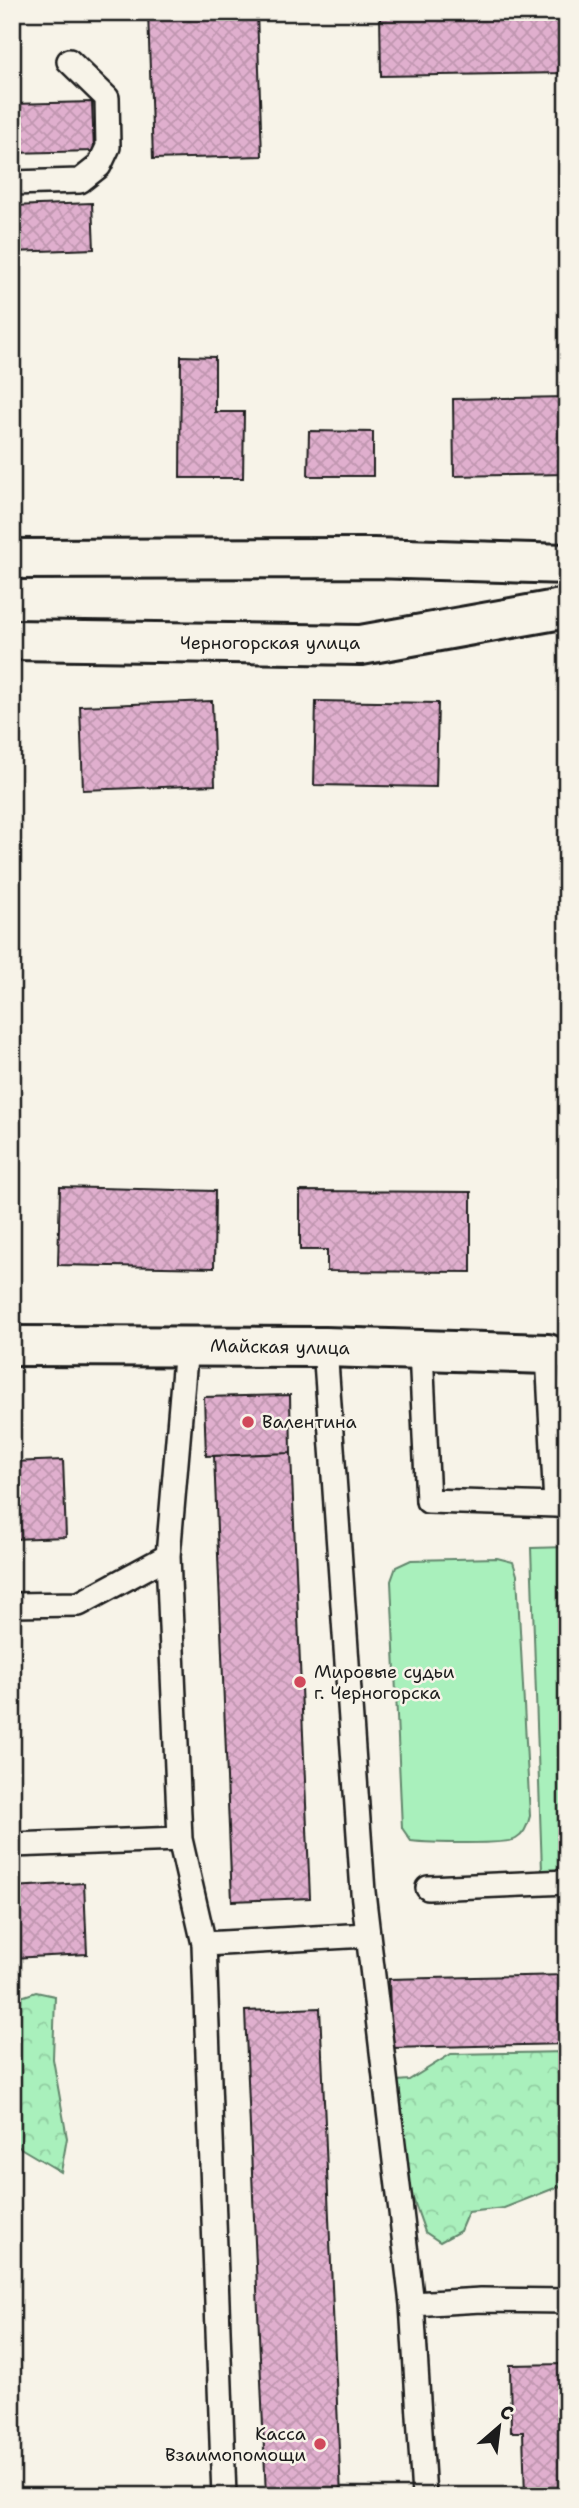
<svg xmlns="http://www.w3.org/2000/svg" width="579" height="2508" viewBox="0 0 579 2508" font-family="'Shantell Sans',sans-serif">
<defs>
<pattern id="forest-crowns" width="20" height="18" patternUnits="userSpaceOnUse" patternTransform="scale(1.75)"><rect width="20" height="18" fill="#a9f0bc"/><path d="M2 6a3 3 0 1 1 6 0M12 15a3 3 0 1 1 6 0" fill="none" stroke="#91cda1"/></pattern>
<pattern id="building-cross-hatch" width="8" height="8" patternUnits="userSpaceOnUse" patternTransform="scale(1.75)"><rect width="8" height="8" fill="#e0afce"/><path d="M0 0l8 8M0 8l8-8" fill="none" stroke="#c096b0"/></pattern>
</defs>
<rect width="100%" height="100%" fill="#f7f3e8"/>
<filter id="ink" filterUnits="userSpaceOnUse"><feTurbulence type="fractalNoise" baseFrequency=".0143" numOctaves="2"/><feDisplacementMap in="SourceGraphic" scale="14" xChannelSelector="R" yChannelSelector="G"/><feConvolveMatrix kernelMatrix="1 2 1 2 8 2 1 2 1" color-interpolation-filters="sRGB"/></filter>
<g filter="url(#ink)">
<path fill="url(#forest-crowns)" stroke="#62866c" stroke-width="2" d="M36,1992L55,1996L53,2059L67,2138L61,2172L12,2143V2000Z
M567,2052V2194L560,2186L504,2208L468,2212L460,2231L440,2242L425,2232L372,2083L409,2080L451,2054Z"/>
<path fill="#a9f0bc" stroke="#62866c" stroke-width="2" d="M567,1547V1870L542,1871L531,1548Z
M497,1558L513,1562L517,1575L530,1816C528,1825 525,1834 516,1839C506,1845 426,1843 411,1841L402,1828L391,1581L396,1567L411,1560Z"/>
<path fill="url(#building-cross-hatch)" stroke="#1c1c1c" stroke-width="2" d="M148,12H257L262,156L153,159Z
M380,12H567V73L381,76Z
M92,102L94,151L12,153V104Z
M92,203L94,249L12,252V206Z
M181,356L215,357V412H244L243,478H180Z
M567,397V474L454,476L453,399Z
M309,431L373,432V476H308Z
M212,701L215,785L83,790L80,706Z
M316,701L438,703L436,787L314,785Z
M60,1187L215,1191L214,1268L58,1265Z
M300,1191L471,1192V1272L327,1271V1250H300Z
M290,1395L291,1453L206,1456L204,1397Z
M291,1453L310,1898L232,1901L214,1456Z
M63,1460L66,1537L12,1539V1462Z
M84,1883L87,1954L12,1958V1887Z
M567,1975V2044L391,2048L389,1979Z
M320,2008L341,2496H266L245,2011Z
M567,2364V2496H525L523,2432H511L510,2365Z"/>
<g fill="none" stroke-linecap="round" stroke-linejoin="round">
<defs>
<path id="service" d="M12,183L80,181L99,166L108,147L107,98L69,61
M325,1347L363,1892L412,2304L424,2496
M421,1351L428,1501L556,1505
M548,1354L556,1505L567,1506
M168,1556L180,1839L204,1944L224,2496
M12,1605L79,1604L168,1556L186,1346
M12,1845L180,1839
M428,1888L567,1882
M204,1944L367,1935
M412,2304L481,2300L567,2301"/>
<path id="minor" d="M12,559L373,558L567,564
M12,640L361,645L567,608
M12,1346L325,1347L548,1354"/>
</defs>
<use href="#service" stroke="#1c1c1c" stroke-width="28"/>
<use href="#minor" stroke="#1c1c1c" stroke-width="44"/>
<use href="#service" stroke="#f7f3e8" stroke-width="23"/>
<use href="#minor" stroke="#f7f3e8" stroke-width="38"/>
</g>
</g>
<g fill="#d1495b" stroke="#f7f3e8" stroke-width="2.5">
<circle cx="248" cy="1422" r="7"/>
<circle cx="300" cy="1682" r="7"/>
<circle cx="320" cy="2444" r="7"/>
</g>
<g text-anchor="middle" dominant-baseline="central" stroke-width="5" stroke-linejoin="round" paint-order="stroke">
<g font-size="18" fill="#1c1c1c" stroke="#f7f3e8">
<text x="270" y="643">Черногорская улица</text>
<text transform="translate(280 1347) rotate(1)">Майская улица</text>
</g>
<g font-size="18" fill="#1c1c1c" stroke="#f7f3e8" text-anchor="start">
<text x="262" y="1422">Валентина</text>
<text x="314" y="1672">Мировые судьи<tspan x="314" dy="21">г. Черногорска</tspan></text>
<text x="306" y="2434" text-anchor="end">Касса<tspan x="306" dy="21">Взаимопомощи</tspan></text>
</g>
</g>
<rect width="579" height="2508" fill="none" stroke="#f7f3e8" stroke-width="42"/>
<rect x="21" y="21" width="537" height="2466" fill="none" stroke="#1c1c1c" stroke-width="2.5" filter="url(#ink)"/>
<g transform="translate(499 2427) rotate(28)" stroke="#f7f3e8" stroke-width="5" paint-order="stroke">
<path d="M0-5L12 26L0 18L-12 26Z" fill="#1c1c1c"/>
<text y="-10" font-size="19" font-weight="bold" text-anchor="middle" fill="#1c1c1c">С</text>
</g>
</svg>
